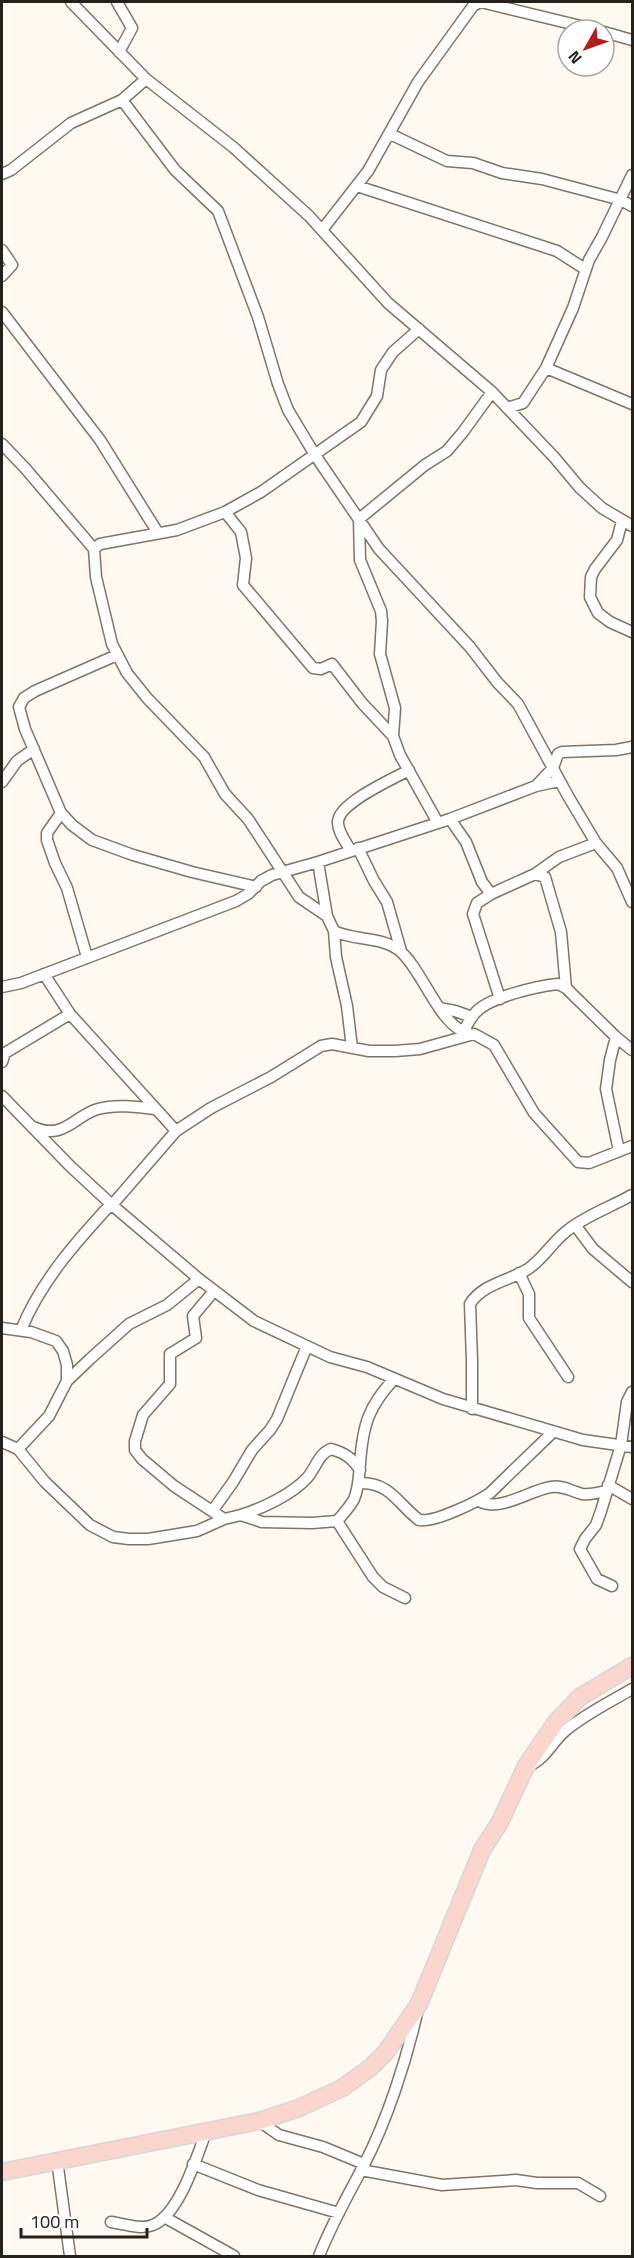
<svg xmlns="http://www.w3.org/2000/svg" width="634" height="2258" viewBox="0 0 634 2258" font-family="'Titillium Web',sans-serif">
<rect width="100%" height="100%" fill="#fff9f1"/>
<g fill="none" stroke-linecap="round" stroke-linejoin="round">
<defs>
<path id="street" d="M71,2L146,79L233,147L309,216L388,303L492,392L554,457L580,488L602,508L632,526
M117,2L132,28L119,52
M481,2L597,30
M604,32L632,40
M122,100L175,170L218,211L258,317L278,384L288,410L315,455L379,549L470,647L497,682L518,704L568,796L596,843L617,868L632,902
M390,134L447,161L473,163L502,173L542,179L621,200L632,206
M2,174L11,170L71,123L122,100L146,79
M357,186L557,251L585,269
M322,230L368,171L418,82L473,6L480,2
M2,250L12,265L2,276
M2,312L100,440L158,533
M546,368L632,404
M507,408L523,403L546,368L573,308L589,260L602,237L632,175
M2,444L25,468L94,549
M225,512L241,532L246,558L243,585L313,668L321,669L332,664L362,703L393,736
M622,521L617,540L595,569L591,577L590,597L598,613L610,622L632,632
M117,655L35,691L24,698L19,707L25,729L61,813L72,825L92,840L133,855L192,872L256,887
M2,782L17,761L34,749
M536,786L553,768L558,754L562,752L616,750L632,747
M61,813L47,833V840L55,863L67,888L87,957
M450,819L466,842L482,882L491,894L535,874L545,877L561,932L566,988
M438,823L400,755L393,736L395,708L380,654L382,621L381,611L360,560L359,519L425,465L447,451L463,432L492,392
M358,848L374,881L387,902L401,951
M351,851C346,842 337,831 338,821C340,802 393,779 409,770
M318,862L327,916
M535,874L559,857L596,843
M491,894L477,903L473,914L500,999
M334,931C354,941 382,936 400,951C422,969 440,1027 468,1033
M44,974L70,1014L176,1131
M2,987L21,983L236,901L248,894L261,881L272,875L318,862L450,819L536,786L559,781
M439,1008L455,1011L472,1017
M463,1032C467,1025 471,1017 476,1012C490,997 538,986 558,984L566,988L616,1037L632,1050
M616,1037L610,1060L606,1089L619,1151
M352,1048L347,1006L336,957L334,931L327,916L299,897L248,819L225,794L204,757L147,698L127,673L112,644L96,577L94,549L100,544L177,530L225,512L261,492L361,422L377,396L381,370L393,352L419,329
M2,1062L5,1053L70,1014
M2,1096L70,1166L112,1205L199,1279L254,1321L330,1357L367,1367L443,1399L583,1440L632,1447
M33,1127C64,1141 75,1115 98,1109C116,1104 138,1107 155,1109
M112,1205L176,1131L211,1108L271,1077L321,1046L332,1044L369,1051H395L420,1049L474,1034L494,1045L534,1113L578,1162L589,1163L632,1146
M575,1225L593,1249L632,1282
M519,1273L529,1294V1318L568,1377
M214,1291L193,1316L196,1338L170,1354V1384L143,1415L135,1441V1450L142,1459L174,1486L224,1519
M2,1328L31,1332L56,1341L63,1351L67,1365V1381
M21,1330C41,1281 76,1242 111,1204
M472,1409V1361L470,1304C482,1284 509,1281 528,1269C544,1258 553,1241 568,1230C587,1215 611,1207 632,1195
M2,1442L18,1449L45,1482L90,1525L113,1537L129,1539H148L197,1531L224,1519L241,1515L262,1522L312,1523L337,1521L373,1577L383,1587L405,1598
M18,1449L49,1416L67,1381L90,1359L129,1324L167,1305L199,1279
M359,1483C390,1482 397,1503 419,1520C434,1523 477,1502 490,1493L553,1432
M608,1485L632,1499
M479,1501C499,1513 530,1490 551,1487C563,1485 571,1491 582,1494C590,1495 598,1493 606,1491
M213,1510L233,1482L252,1450L270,1430L277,1419L307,1346
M241,1515C263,1508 291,1495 307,1478C316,1468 318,1454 331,1449C345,1453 352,1458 360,1470
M337,1521C343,1514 350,1507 354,1499C359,1488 359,1474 360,1463C363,1425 368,1407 394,1379
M612,1586L597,1579L580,1549L585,1539L596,1525L601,1511L621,1445L627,1402L632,1392
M528,1766C545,1760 552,1742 565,1731C585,1714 610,1702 632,1689
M259,2121L279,2135L323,2147L364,2164
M57,2160L70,2256
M193,2164L258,2190L339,2213
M361,2170L442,2185L516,2180L537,2183H578L600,2196
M164,2217L234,2256
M111,2222C124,2224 141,2230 153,2225C179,2215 197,2156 206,2132
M319,2256C331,2225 348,2195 364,2165C387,2120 406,2062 417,2013"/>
<path id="primary" d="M2,2172L259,2121L299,2108L342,2088L370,2068L386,2052L419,2004L482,1850L500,1822L526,1766L556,1722L580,1697L632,1666"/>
</defs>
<use href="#street" stroke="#7e7569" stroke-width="13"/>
<use href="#primary" stroke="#d8d7d6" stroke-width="19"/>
<use href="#street" stroke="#fff" stroke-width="10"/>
<use href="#primary" stroke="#fad6cf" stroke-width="16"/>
</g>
<rect width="634" height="2258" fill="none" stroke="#24201b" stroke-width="6"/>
<g transform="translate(586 48) rotate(230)"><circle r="28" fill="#ffffff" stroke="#a7a6a4" stroke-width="1.5"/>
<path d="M0-4.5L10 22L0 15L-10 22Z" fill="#af1e1e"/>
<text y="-9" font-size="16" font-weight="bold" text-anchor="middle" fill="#24201b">N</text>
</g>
<path d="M21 2228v9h126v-9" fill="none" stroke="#24201b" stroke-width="3"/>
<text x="30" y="2228" font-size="18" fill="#24201b" stroke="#ffffff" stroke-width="4.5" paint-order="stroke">100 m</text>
</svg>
